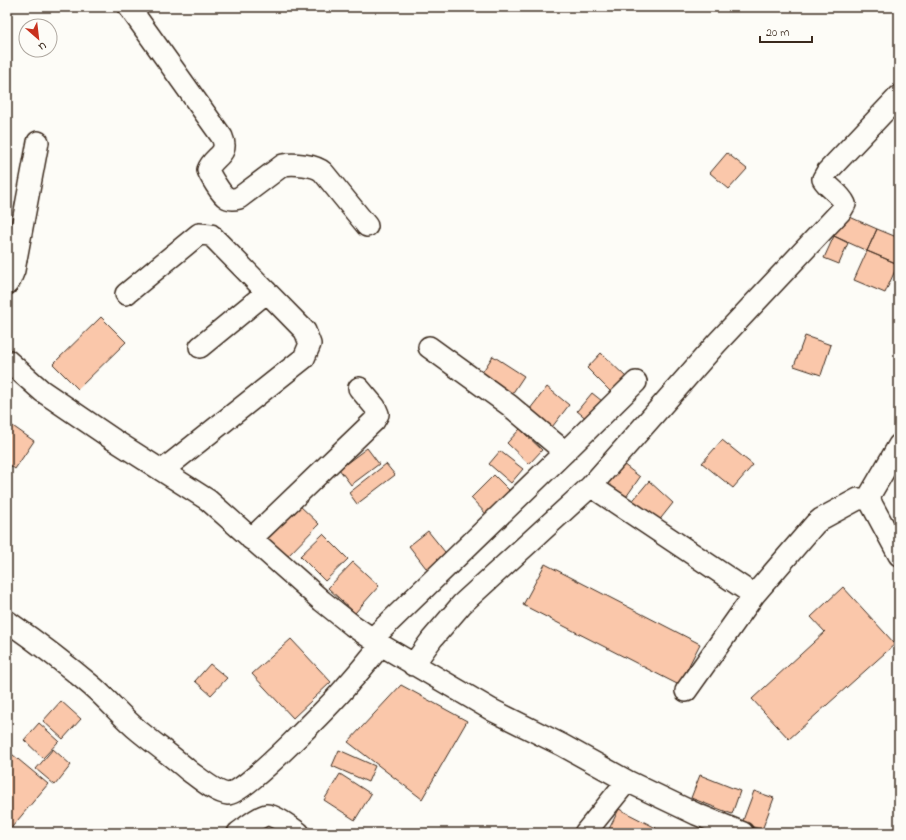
<svg xmlns="http://www.w3.org/2000/svg" width="906" height="840" viewBox="0 0 906 840" font-family="'Indie Flower',sans-serif">
<rect width="100%" height="100%" fill="#fdfcf7"/>
<filter id="ink" filterUnits="userSpaceOnUse"><feTurbulence type="fractalNoise" baseFrequency=".025" numOctaves="2"/><feDisplacementMap in="SourceGraphic" scale="8" xChannelSelector="R" yChannelSelector="G"/><feConvolveMatrix kernelMatrix="1 2 1 2 8 2 1 2 1" color-interpolation-filters="sRGB"/></filter>
<g filter="url(#ink)">
<path fill="#fac7aa" stroke="#3b2a1e" d="M727,153L747,169L729,189L710,173Z
M843,214L877,229L867,251L834,236Z
M877,229L899,238V261L898,264L867,251Z
M834,236L848,243L839,264L824,258Z
M867,251L898,264L885,293L854,280Z
M101,317L126,342L78,389L53,364Z
M805,336L831,345L821,375L794,366Z
M601,353L628,379L613,394L587,368Z
M493,356L524,376L512,394L481,374Z
M547,387L569,405L549,431L526,414Z
M592,393L607,405L592,423L577,411Z
M7,422L34,441L15,469L7,463Z
M520,429L542,450L529,464L507,443Z
M722,440L753,465L733,488L702,463Z
M367,448L379,464L351,485L339,469Z
M500,451L523,469L511,483L489,464Z
M386,464L395,475L357,504L349,493Z
M623,464L640,477L624,500L605,485Z
M494,475L513,494L489,517L471,498Z
M649,481L673,503L654,527L630,504Z
M297,503L319,524L286,558L265,537Z
M428,531L449,557L429,572L409,546Z
M323,534L348,559L325,581L300,556Z
M353,562L379,586L355,613L328,588Z
M545,564L700,644L679,685L523,605Z
M843,587L895,644L789,739L752,699L825,632L811,617Z
M291,639L331,682L293,718L252,674Z
M210,664L227,678L211,695L195,681Z
M401,685L467,721L422,799L348,742Z
M61,701L81,719L63,739L43,721Z
M39,723L59,741L43,758L24,740Z
M53,749L71,765L55,785L36,769Z
M7,750L48,784L7,833Z
M339,750L375,766L368,782L332,766Z
M340,774L371,794L355,820L324,800Z
M700,775L740,791L732,814L691,798Z
M754,791L774,798L762,830L742,823Z
M619,809L656,828L654,833H612L608,831Z"/>
<g fill="none" stroke-linecap="round" stroke-linejoin="round">
<defs>
<path id="minor" d="M129,7L222,137C230,155 213,156 208,170C210,176 221,194 226,197C230,200 235,199 239,198L283,165C293,163 316,165 323,172L367,226
M7,284L10,280L14,270L38,142
M126,294L199,234L211,235L305,331L310,344L304,358L163,470
M200,347L267,292
M429,347L509,405L565,452
M7,360L42,391L114,440L208,500L322,601L352,625L381,645L492,710L562,745L627,781L696,814L743,833
M899,445L871,493L870,499L872,505L899,555
M591,486L754,595
M251,539L374,421L378,414L375,407L359,388
M7,621C37,642 66,664 93,687C109,701 123,718 139,731C156,745 173,757 189,771C199,778 216,793 228,794C244,795 336,699 350,682C361,670 371,657 381,645
M372,639L565,452L636,382
M413,665L432,639L462,604L591,486L716,344L841,211L845,204C840,193 829,189 823,179L827,172L899,96
M686,691L754,595L815,524L821,519L858,499H870
M238,833C245,828 259,816 267,815C275,815 292,828 299,833
M585,833L627,781"/>
</defs>
<use href="#minor" stroke="#3b2a1e" stroke-width="24"/>
<use href="#minor" stroke="#fdfcf7" stroke-width="21"/>
</g>
</g>
<rect width="906" height="840" fill="none" stroke="#fdfcf7" stroke-width="24"/>
<rect x="12" y="12" width="882" height="816" fill="none" stroke="#3b2a1e" stroke-width="1.5" filter="url(#ink)"/>
<g transform="translate(38 38) rotate(152)"><circle r="19" fill="#fdfcf7" stroke="#afa8a0"/>
<path d="M0-3L7 15L0 10L-7 15Z" fill="#c8321e"/>
<text y="-6" font-size="11" font-weight="bold" text-anchor="middle" fill="#3b2a1e">U</text>
</g>
<path d="M760 36v6h52v-6" fill="none" stroke="#3b2a1e" stroke-width="2"/>
<text x="766" y="36" font-size="12" fill="#3b2a1e" stroke="#fdfcf7" stroke-width="3" paint-order="stroke">20 m</text>
</svg>
